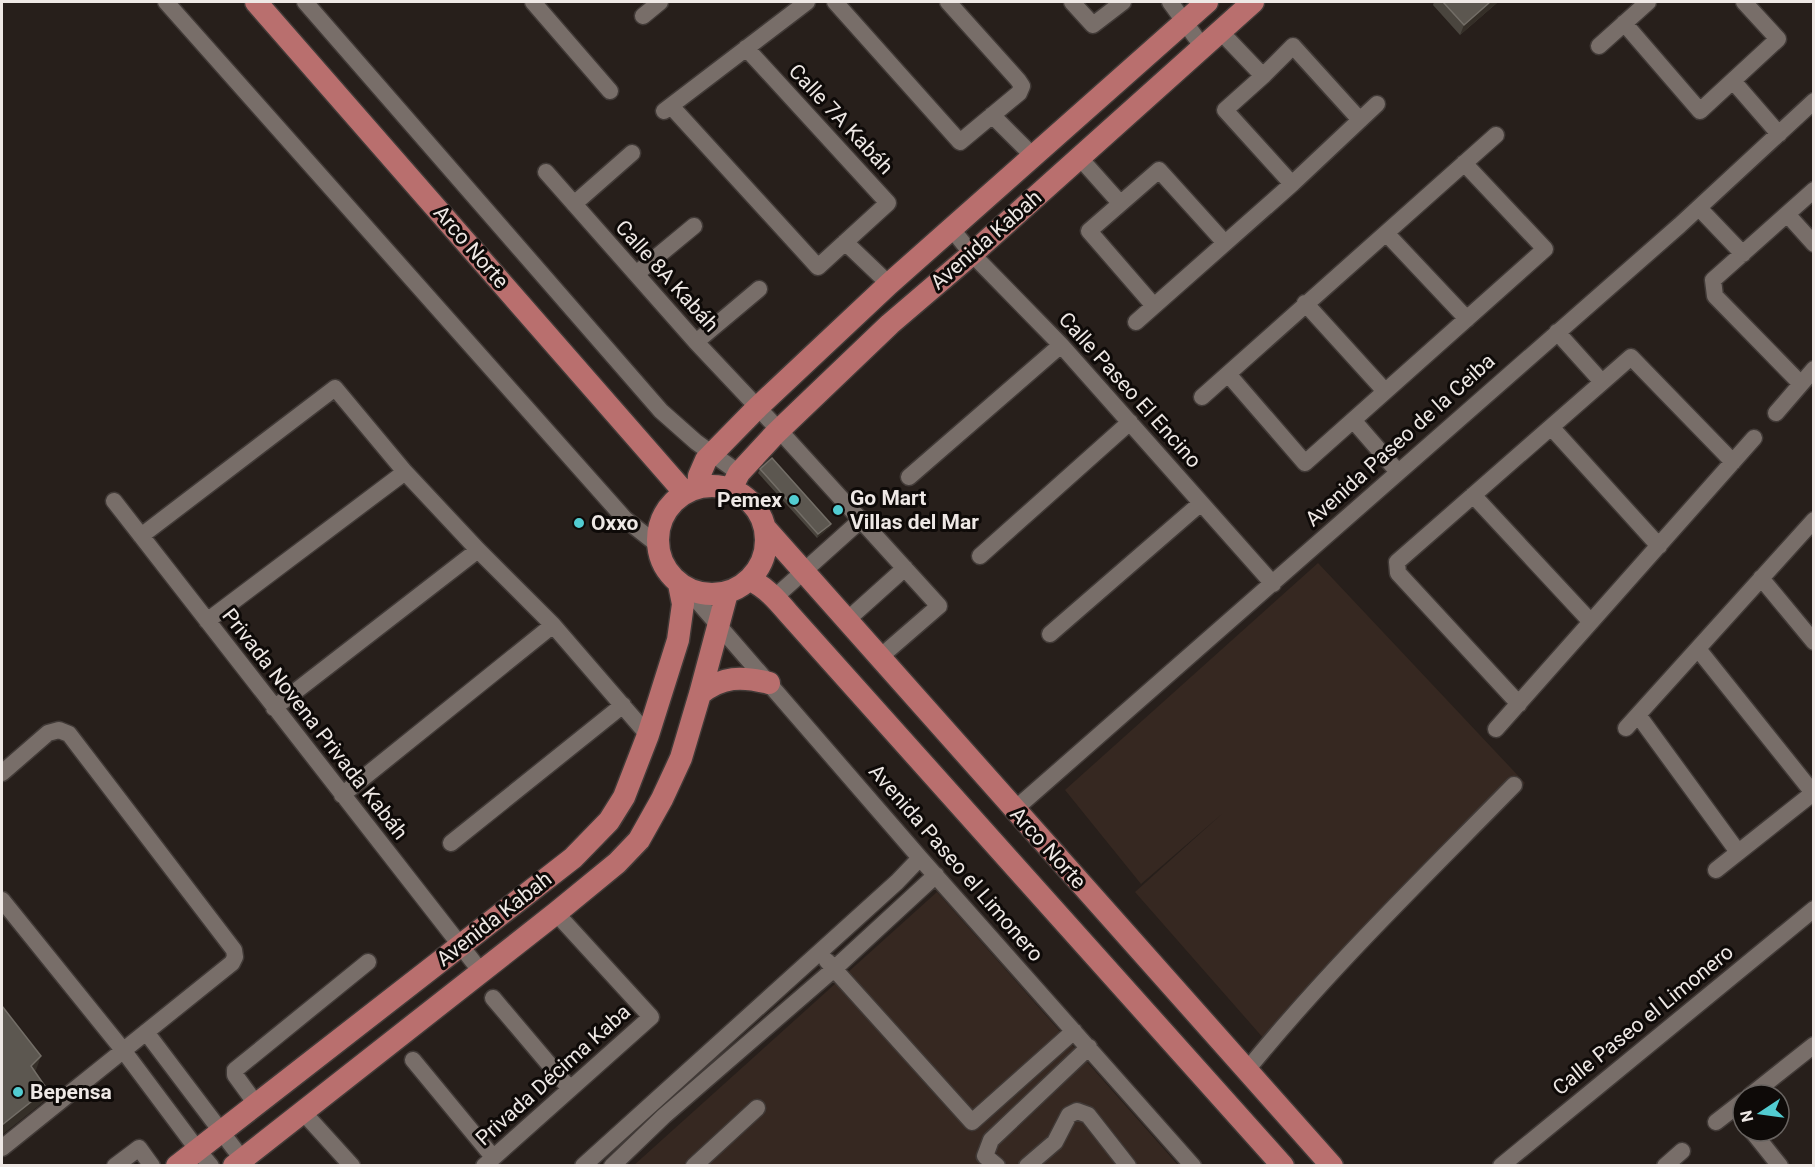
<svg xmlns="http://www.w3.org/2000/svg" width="1815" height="1167" viewBox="0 0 1815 1167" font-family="Roboto,sans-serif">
<rect width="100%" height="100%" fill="#271f1b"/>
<path fill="#362821" d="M1318,563L1525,783L1272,1048L1135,892L1223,813L1141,884L1065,790Z
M937,892L1178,1165L633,1166Z"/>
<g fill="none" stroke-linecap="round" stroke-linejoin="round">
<defs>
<path id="minor" d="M166,2L625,519L658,545
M305,2L661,411L696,442L739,473
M533,2L610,91
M835,2L960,142L1019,93L1022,86L1018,80L948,2
M1072,2L1093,25L1123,2
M1170,2L1202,46
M643,16L660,2
M1624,23L1700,111L1778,39L1744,2
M1220,31L1263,76
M1599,46L1648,2
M1733,81L1779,134
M671,106L818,267L888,203L746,48
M664,111L807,2
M992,115L1033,156
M1079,157L1120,203
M546,172L696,342L779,430L939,606L879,658
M1292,184L1225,110L1263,76L1293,46L1360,120
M574,204L632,153
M1699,208L1743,254
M1787,214L1814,244
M951,228L972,254L1061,345L1273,584
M1386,233L1467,319
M845,242L889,284
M636,274L694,226
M1305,303L1384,390
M1154,306L1089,231L1159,170L1225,243
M1136,322L1292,184L1377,104
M1557,332L1602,382
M696,342L759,289
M1228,374L1305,463L1545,249L1464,163
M1801,384L1715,296L1713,280L1814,190
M1202,397L1496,135
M1776,413L1814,369
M1353,420L1398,472
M1551,427L1659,546
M909,477L1061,345
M1473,495L1591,622
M114,501L482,973
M141,536L335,388L405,472L478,550L553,625L648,735
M980,556L1130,422
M1761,578L1814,642
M687,589L920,858L1193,1166
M774,598L862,519
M207,621L405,472
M846,621L905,568
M1050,634L1201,503
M1698,649L1814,794
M1519,704L1398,573L1397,562L1631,357L1733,462
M274,708L478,550
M1638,715L1738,852
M1626,728L1814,520
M1496,729L1754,438
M2,773L48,733L59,730L69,734L234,950L235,957L232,963L2,1148
M342,795L553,625
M1014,810L1680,225L1814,101
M451,843L623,705
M1716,870L1813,793
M2,900L123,1050L197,1149L211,1166
M827,961L972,1122L1074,1031
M493,998L570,1089
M146,1032L242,1159
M413,1060L493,1157
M1247,1070C1329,969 1423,878 1514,785
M1751,1095L1814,1045
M256,1104L235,1075V1070L368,962
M303,1112L352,1166
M1716,1122L1743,1101
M1752,1131L1780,1166
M115,1166L139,1148L152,1166
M484,1166L651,1017L556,913
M583,1166L897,882L920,858
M612,1166L664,1116L834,969L936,875
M694,1166L757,1108
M997,1166L985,1156L991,1140L1089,1047
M1027,1166L1055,1142L1069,1115L1077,1111L1088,1115L1128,1166
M1501,1166L1814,909
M1665,1166L1682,1151"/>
<path id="major" d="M256,2L685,493
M658 540a54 54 0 1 1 108 0a54 54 0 1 1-108 0Z
M698,487L699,476L706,460L758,407L889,284L1207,2
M731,489L739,473L775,434L890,324L972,254L1253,2
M766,529L1332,1166
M750,580C766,587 778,601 789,614L1283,1166
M700,694C722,676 742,676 769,683
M177,1166L573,858L609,821L624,797L648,735L678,640L683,604L679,584
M234,1166L556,913L617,863L639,840L662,799L681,758L700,694L727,593"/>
</defs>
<use href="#minor" stroke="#413a37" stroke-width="19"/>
<use href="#major" stroke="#413a37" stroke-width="25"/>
<use href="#minor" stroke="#786e69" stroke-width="16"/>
<use href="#major" stroke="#b96f6e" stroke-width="22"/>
</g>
<path fill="#4a453e" d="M1434,2H1498L1460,35L1433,5Z
M760,469L831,524L830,527L817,538L758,473Z"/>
<path fill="#352f28" d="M1490,2H1498L1460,35L1464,25Z
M831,524L830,527L817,538L818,534Z
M41,1056L36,1070L26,1080L31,1066Z
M47,1089L42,1103L2,1135V1125Z"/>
<path fill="#5c5750" stroke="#736e67" stroke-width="1.5" d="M1443,2H1490L1464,25Z
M772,458L831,524L818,534L760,469Z
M2,1006L41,1056L31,1066L47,1089L2,1125Z"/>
<g fill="#52ccd1" stroke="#0e0a08" stroke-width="2">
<circle cx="794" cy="500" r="6"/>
<circle cx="838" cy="510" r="6"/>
<circle cx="579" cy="523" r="6"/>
<circle cx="18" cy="1092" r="6"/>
</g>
<g text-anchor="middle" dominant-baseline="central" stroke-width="6" stroke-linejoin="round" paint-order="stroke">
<g font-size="21" fill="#eee8e5" stroke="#0e0a08">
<text transform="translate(841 119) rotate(47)">Calle 7A Kabáh</text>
<text transform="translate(986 240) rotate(-41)">Avenida Kabah</text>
<text transform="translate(471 247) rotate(49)">Arco Norte</text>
<text transform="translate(667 276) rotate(48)">Calle 8A Kabáh</text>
<text transform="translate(1130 390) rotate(48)">Calle Paseo El Encino</text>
<text transform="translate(1400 440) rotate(-42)">Avenida Paseo de la Ceiba</text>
<text transform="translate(315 724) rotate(52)">Privada Novena Privada Kabáh</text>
<text transform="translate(1048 848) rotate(48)">Arco Norte</text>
<text transform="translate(956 863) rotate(49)">Avenida Paseo el Limonero</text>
<text transform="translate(494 919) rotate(-38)">Avenida Kabah</text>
<text transform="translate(1643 1020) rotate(-39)">Calle Paseo el Limonero</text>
<text transform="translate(553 1075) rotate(-42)">Privada Décima Kaba</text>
</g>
<g font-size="21" font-weight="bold" fill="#eee8e5" stroke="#0e0a08" text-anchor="start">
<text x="850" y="498">Go Mart<tspan x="850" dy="24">Villas del Mar</tspan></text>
<text x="782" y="500" text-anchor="end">Pemex</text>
<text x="591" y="523">Oxxo</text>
<text x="30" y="1092">Bepensa</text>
</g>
</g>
<rect width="1815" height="1167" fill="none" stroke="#eee8e5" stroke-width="6"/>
<g transform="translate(1761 1113) rotate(257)"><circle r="28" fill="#0e0a08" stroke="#686360" stroke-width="1.5"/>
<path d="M0-4.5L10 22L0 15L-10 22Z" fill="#52ccd1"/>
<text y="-9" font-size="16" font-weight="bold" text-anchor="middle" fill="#eee8e5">N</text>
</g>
</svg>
